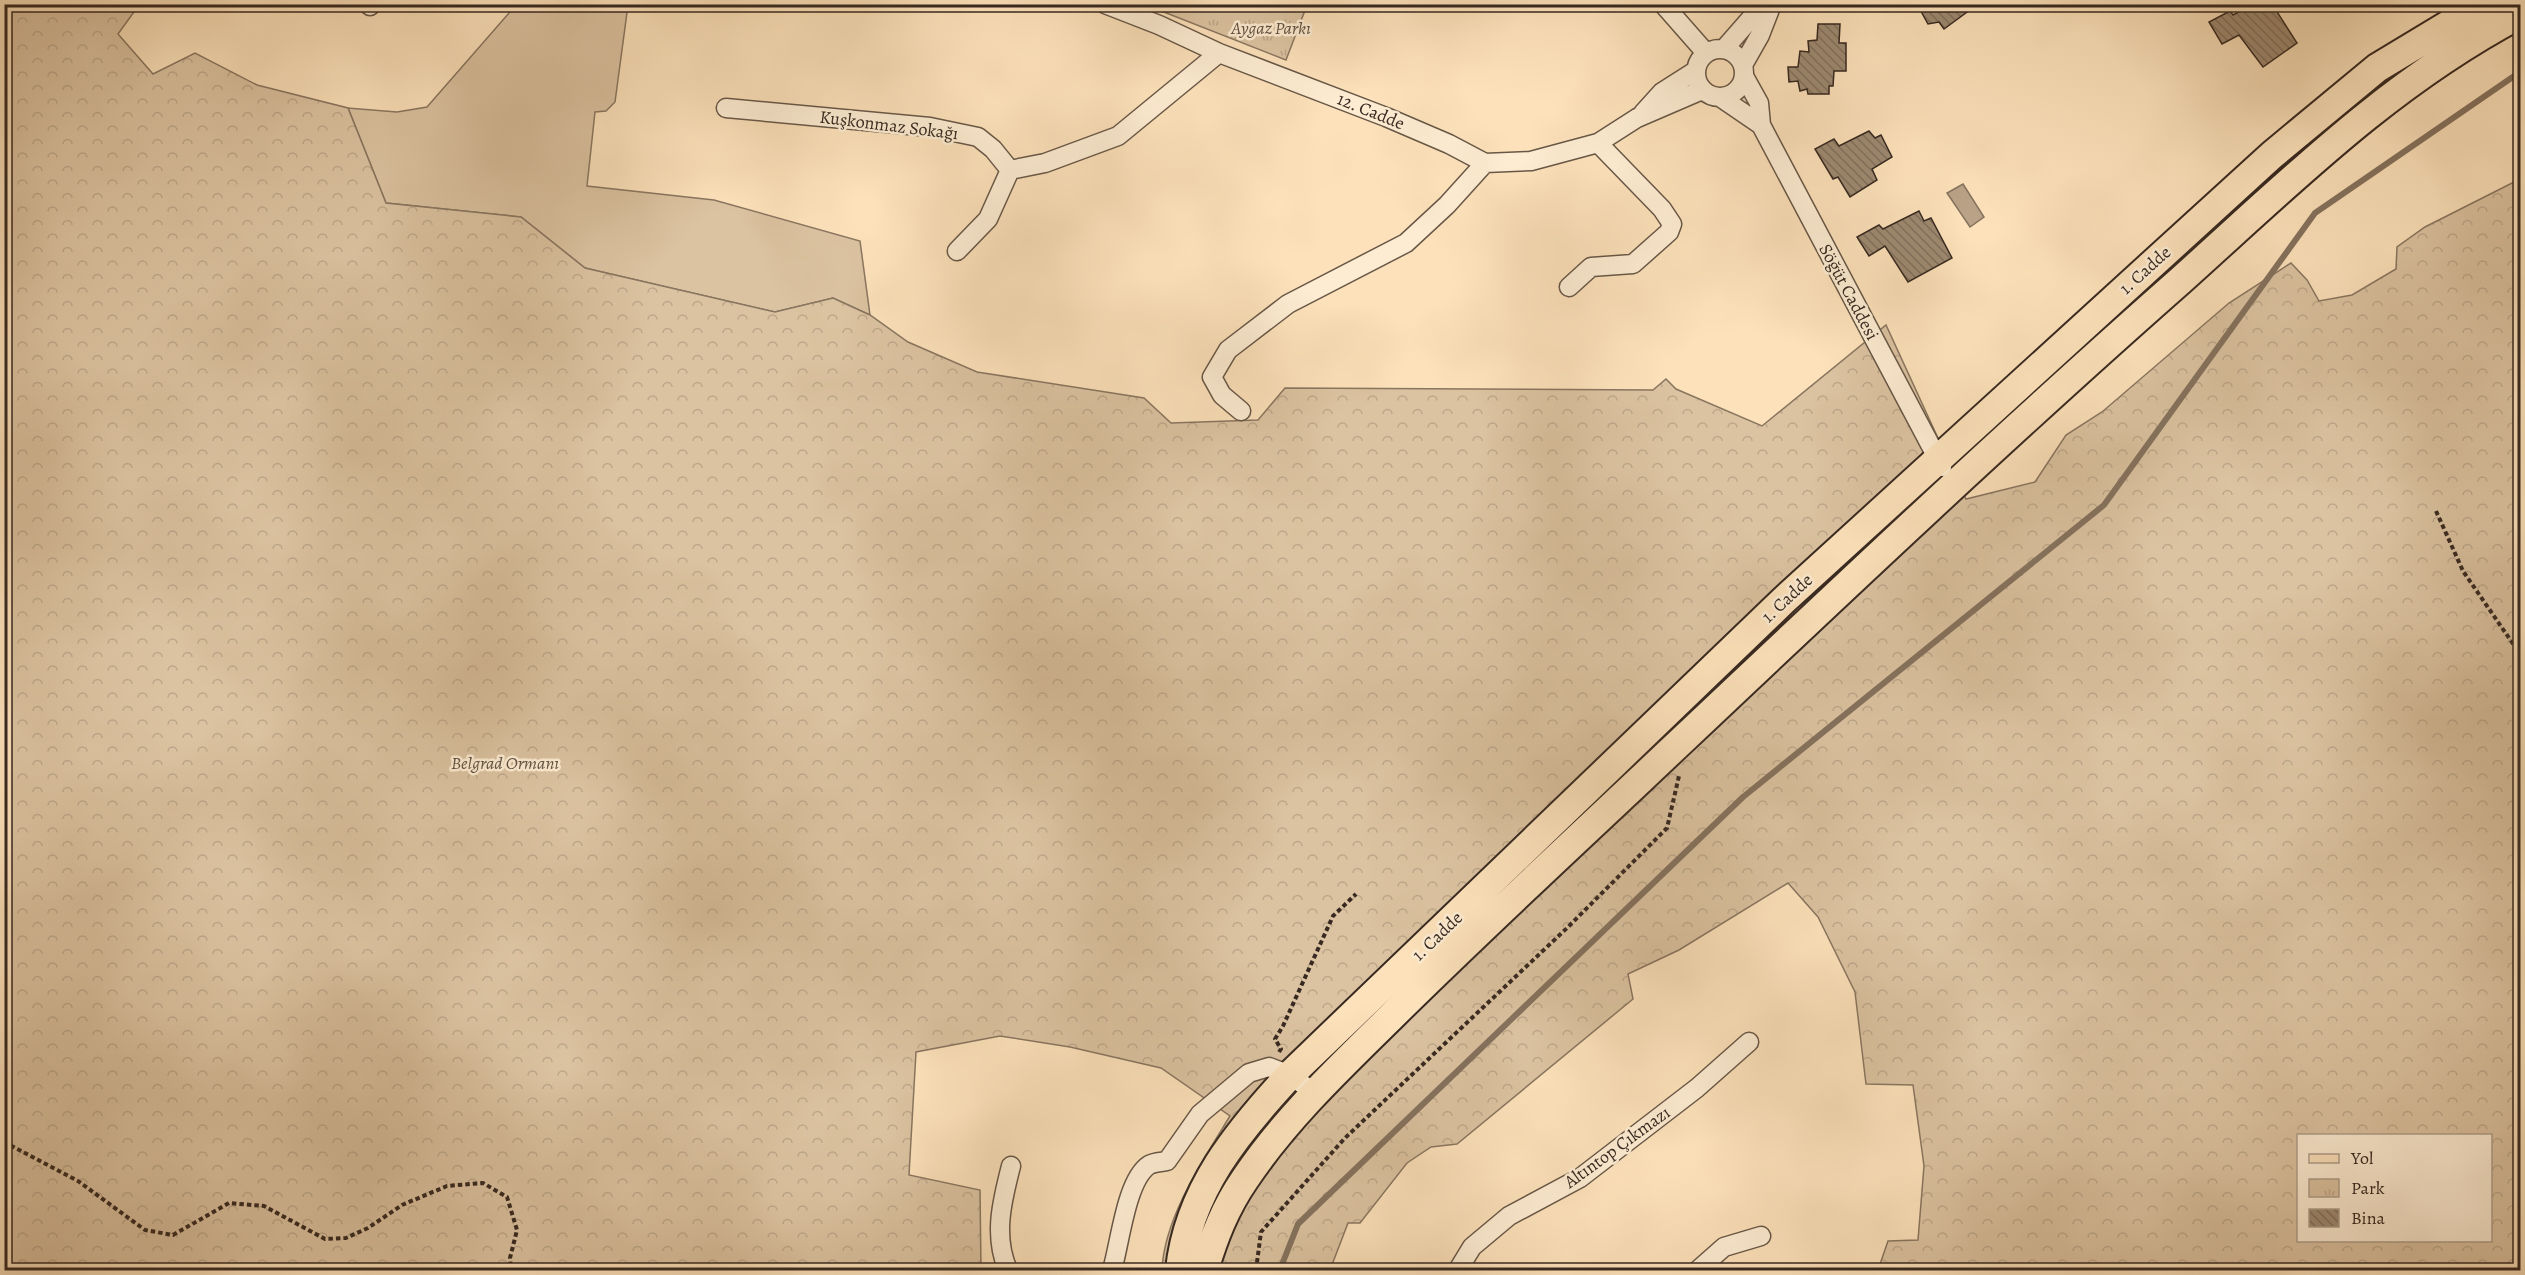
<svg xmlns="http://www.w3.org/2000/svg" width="2525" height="1275" viewBox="0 0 2525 1275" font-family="Alegreya,serif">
<defs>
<pattern id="forest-crowns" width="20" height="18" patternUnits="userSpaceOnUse" patternTransform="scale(1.5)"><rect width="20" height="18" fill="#dbc2a0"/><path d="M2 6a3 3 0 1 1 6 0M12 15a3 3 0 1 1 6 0" fill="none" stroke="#bda78a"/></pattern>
<pattern id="park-tufts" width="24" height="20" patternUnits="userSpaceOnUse" patternTransform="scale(1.5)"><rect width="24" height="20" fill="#dbc2a0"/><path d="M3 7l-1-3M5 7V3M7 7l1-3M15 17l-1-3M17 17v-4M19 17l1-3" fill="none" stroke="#bda78a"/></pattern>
<pattern id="building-back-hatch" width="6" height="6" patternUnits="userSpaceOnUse" patternTransform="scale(1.5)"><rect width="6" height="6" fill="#9d8971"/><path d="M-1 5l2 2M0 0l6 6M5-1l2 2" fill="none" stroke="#81705c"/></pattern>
</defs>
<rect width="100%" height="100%" fill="#fce1ba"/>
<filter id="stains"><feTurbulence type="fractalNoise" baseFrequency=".00333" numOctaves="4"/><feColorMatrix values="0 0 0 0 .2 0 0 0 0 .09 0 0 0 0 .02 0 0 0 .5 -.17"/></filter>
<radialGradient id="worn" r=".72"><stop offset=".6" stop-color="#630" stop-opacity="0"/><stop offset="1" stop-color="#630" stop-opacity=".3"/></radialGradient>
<path fill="#dbc2a0" stroke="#897660" stroke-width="1.5" d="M516,5H628L615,102L606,111L595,112L587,186L714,200L860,241L870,315L833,298L775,312L675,289L585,268L521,217L386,203L348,108L397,112L427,107Z"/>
<path fill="url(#forest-crowns)" stroke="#897660" stroke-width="1.5" fill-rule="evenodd" d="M4,5L66,10L69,5H139L118,34L153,74L195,53L257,85L348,108L386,203L521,217L585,268L775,312L833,298L870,315L908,342L977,372L1144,398L1171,423L1258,420L1285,388L1653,390L1666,379L1676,389L1762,426L1886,325L1966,499L2035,482L2066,435L2102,412L2229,303L2291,263L2307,280L2319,301L2352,295L2396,269L2397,247L2425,227L2520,179V1270H1878L1888,1241L1918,1240L1924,1166L1913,1085L1866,1084L1855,992L1818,917L1788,883L1679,950L1628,974L1633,999L1457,1144L1431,1147L1407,1163L1360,1223H1348L1330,1270H1162C1164,1218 1203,1160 1230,1116L1161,1068L1070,1047L1000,1036L916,1052L909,1175L980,1190L981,1270H5ZM2298,1136H2490V1240H2298Z"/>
<path fill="url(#park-tufts)" stroke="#897660" stroke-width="1.5" d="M1146,5L1307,4V5L1286,60Z"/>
<path fill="#b9a286" stroke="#85725e" stroke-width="1.5" d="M1963,184L1984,217L1970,227L1947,193Z"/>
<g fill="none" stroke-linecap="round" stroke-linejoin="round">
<path stroke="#85725e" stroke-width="6" d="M1283,1270V1262L1298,1224L1743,797L2104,505L2315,213L2520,72"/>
</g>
<path fill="url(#building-back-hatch)" stroke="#372921" stroke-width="1.5" d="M1917,4H1978L1944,29L1939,22L1928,24Z
M2253,4H2272L2297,43L2263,67L2239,35L2222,44L2209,22L2230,11L2233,15Z
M1818,24H1840L1839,43H1846V71H1834L1833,86H1829V94H1808L1807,89L1800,91L1798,81L1789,82L1788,67H1798L1800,51L1809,52L1808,41L1817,40Z
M1869,131L1875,138L1881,135L1892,157L1872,169L1877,180L1850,197L1838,177L1833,179L1815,149L1834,139L1839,146Z
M1919,211L1924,221L1931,218L1952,258L1908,282L1885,246L1869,256L1857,237L1879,225L1883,229Z"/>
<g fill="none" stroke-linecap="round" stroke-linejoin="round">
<defs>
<path id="minor" d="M1105,4L1159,25L1219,53L1386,117L1449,144L1485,163L1531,161L1598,143L1637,118L1702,90
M1663,4L1706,53
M370,6V4
M1696 73a24 24 0 1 1 48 0a24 24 0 1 1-48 0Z
M1724,49L1752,17L1772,4
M1743,65L1760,35L1772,4
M1744,76L1759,103L1761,125L1942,467
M1720,97L1761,125
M726,108L930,127L978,137L993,149L1010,170L1045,163L1118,136L1219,53
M1643,113L1662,92L1695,71
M957,251L988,219L1010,170
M1569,287L1591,267L1633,264L1669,232L1672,224L1662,209L1598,143
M1241,411L1222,395L1212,377L1228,350L1288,304L1406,243L1447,205L1485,163
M1008,1270C993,1236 1002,1201 1011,1166
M1112,1270C1120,1244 1126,1180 1149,1165C1154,1162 1162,1162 1167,1161L1200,1114L1249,1073L1269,1067L1290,1075L1316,1094
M1458,1270L1472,1247L1509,1216L1580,1178L1697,1088L1749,1042
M1698,1270L1724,1247L1761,1236"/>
<path id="primary" d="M1180,1270C1188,1191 1238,1131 1290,1075L1784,600L2272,155L2377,68L2483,4
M1204,1270C1214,1237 1225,1208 1245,1179C1285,1119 1341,1066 1393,1015C1474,935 1557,858 1640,780C1819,611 1996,443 2181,280C2290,182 2389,83 2520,14"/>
</defs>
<use href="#minor" stroke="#685747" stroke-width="21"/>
<use href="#primary" stroke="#372921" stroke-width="32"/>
<path stroke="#372921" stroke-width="4" stroke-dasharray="4.5 3" stroke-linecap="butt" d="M2436,511L2463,571L2520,654
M1279,1052L1281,1049L1275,1039L1283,1026L1333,916L1356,894
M4,1142L78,1181L145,1230L173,1235L229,1203L264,1206L325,1239L346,1238L368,1228L402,1205L447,1186L483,1183L507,1197L517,1230L510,1258L511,1270
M1256,1270L1261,1232L1345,1138L1567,928L1667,828L1679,776"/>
<use href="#minor" stroke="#fdecd2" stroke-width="18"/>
<use href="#primary" stroke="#fce1ba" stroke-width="28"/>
</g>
<g text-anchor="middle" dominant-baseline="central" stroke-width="5" stroke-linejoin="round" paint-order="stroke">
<g font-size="18" font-style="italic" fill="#604f41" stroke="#fdecd2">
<text x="1271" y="28">Aygaz Parkı</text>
<text x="505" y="763">Belgrad Ormanı</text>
</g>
<g font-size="18" fill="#372921" stroke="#fdecd2">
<text transform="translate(1371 111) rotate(22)">12. Cadde</text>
<text transform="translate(889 125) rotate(7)">Kuşkonmaz Sokağı</text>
<text transform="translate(2145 270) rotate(-42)">1. Cadde</text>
<text transform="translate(1849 292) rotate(62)">Söğüt Caddesi</text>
<text transform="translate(1787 598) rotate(-43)">1. Cadde</text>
<text transform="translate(1437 936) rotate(-44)">1. Cadde</text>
<text transform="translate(1617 1147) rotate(-36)">Altıntop Çıkmazı</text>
</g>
</g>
<rect width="2525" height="1275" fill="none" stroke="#fce1ba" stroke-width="24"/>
<rect x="6" y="6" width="2513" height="1263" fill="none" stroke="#372921" stroke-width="3"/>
<rect x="12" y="12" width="2501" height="1251" fill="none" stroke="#372921" stroke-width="1.5"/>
<rect x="2297" y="1134" width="195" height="108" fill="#fdecd2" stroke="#ae9e8b" stroke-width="1.5"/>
<rect x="2309" y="1154" width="30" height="9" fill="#fce1ba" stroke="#ae9e8b" stroke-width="1.5"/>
<text x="2351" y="1164" font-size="18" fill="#372921">Yol</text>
<rect x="2309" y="1179" width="30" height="18" fill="url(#park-tufts)" stroke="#ae9e8b" stroke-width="1.5"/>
<text x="2351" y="1194" font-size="18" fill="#372921">Park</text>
<rect x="2309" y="1209" width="30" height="18" fill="url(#building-back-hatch)" stroke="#ae9e8b" stroke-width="1.5"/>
<text x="2351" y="1224" font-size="18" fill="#372921">Bina</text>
<rect width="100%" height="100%" filter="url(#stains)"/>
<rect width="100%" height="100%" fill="url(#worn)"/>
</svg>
